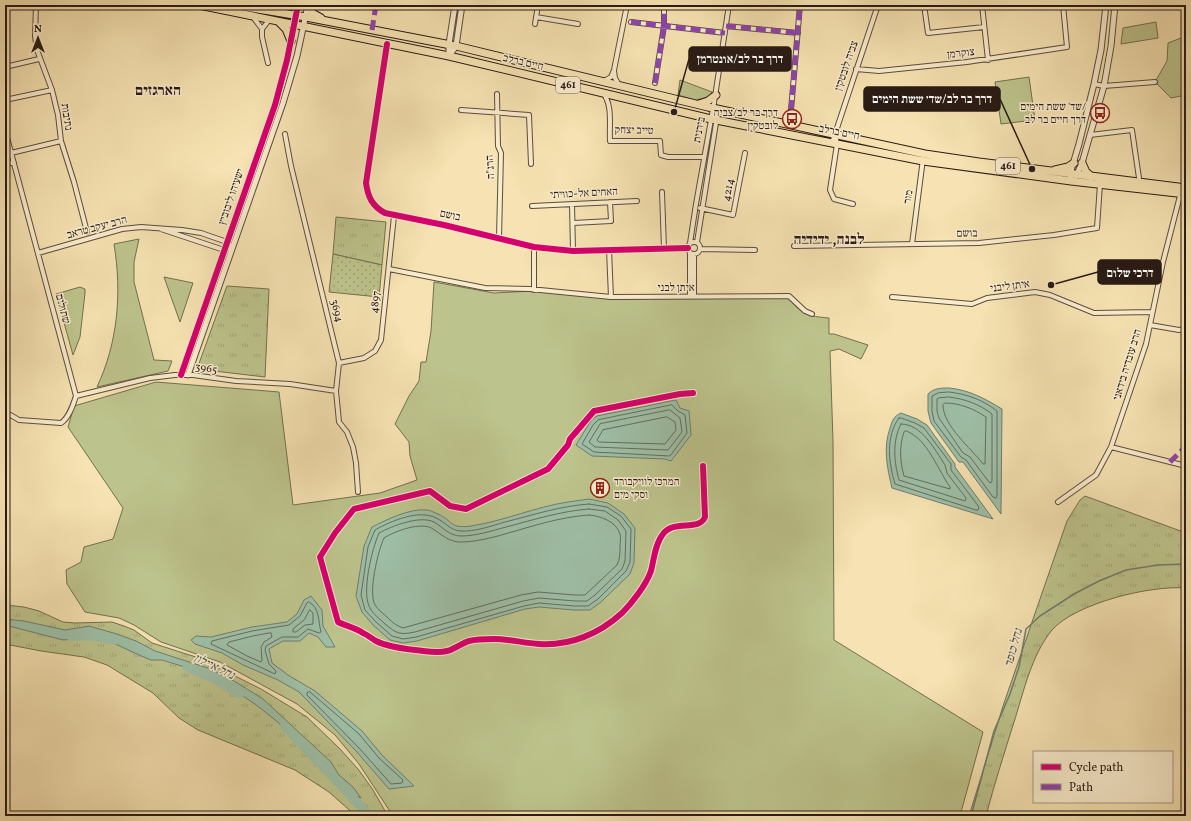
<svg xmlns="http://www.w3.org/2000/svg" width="1191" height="821" viewBox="0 0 1191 821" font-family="Vollkorn,'Frank Ruhl Libre',serif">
<defs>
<pattern id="grass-tufts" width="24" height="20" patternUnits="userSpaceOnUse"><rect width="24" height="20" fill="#bdc38c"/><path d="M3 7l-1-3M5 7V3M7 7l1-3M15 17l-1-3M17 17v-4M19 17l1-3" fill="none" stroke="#a2a778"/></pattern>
<pattern id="garden-dots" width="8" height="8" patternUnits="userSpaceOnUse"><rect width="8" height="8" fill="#bdc38c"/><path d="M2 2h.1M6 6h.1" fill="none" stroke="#a2a778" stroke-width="1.8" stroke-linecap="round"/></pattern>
</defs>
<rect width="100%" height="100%" fill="#f6e2b2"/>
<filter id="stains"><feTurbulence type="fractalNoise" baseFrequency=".005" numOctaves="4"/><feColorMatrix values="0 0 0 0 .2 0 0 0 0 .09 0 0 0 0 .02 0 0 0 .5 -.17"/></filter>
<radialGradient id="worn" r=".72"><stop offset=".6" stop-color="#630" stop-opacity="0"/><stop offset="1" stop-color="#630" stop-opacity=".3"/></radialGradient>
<path fill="url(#grass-tufts)" stroke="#736f50" d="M336,217L386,222L382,265L333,254Z
M227,286L269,289L265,377L197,369Z
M1085,496L1186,533V588C1151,585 1076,603 1052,630C1031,656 1024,691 1014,722C1004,754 994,785 986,816H969L1004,703L1067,521L1080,500Z
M5,605L24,607L39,611L63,622L75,623L112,622L124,626L134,630L152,643L199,658L261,689L307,717L339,748L358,769L373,790L388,816H356L329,792L295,770L198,730L179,718L153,693L107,665L84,657L41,651L5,644Z"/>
<path fill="#bdc38c" stroke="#736f50" d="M1156,22L1158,38L1121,44L1123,28Z
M1186,36V95L1171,98L1155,82L1167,61L1168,43Z
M1029,77L1035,120L1001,124L995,82Z
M680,80L712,92L709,97L696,100L678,95Z
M139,239L134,262V282L154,360L172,361L168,371L97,387C118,342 122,293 114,244Z
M164,277L193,283L180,322Z
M434,282L494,293L533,291L610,299L788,298C803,315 807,316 829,318V334H834L868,345L861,359L839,349L830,351L833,441L834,640L983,732L960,816H393L359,764L335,735L297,704L220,662L161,642L134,625L119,618L85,612L67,584L66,570L81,562L84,547L113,539L123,508L68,427L74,406L156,382L279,392L293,505L380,493L417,480L410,456L409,442L395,424L409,396L419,381L421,362H426L431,331Z
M80,287L85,289V293L80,337L73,355L56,294Z"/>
<path fill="url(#garden-dots)" stroke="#736f50" d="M333,254L382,265L379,297L329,292Z"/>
<path fill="#9ebfa7" stroke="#6f7d6d" d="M949,388C969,390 984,398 1002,409L1001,514L963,462H959L931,423L928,411V394C934,388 941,388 949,388Z
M676,400L680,408L689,411L691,435L671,461L665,459L592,456L576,445L592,419L597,416Z
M901,413L917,419L927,425L955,464V467L993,519L892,488C887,467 883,448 890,428C892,421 894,416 901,413Z
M589,499L608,503L624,514L635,528L634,563L630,574L601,602L590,610H574L539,607L525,609L417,641L403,643L390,640L373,625L362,612L356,596L364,546L372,527C386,520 410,508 427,510C430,510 435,513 438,514C453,521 450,529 471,526C504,521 535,507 568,502C575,501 582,500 589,499Z
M311,596L322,610L323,626L335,647H326L318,637L309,633L300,641H283L269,649L272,663L288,675L315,691L362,731L382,755L414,786L389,789L356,751L299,692L278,680L243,665L222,653L195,644L191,640L196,636L211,637L252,627L287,622L297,614L304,600Z
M5,619L24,621L65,630L89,626L117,634L136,641L155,651L208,668L234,681L263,699L331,762L339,775L353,787L361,798L352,795L326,764L274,719L255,704L211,675L162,660H151L139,655L94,634C83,633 74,640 63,640L5,625Z"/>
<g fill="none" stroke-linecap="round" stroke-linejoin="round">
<path stroke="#646d5e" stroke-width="1" d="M949,392C967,394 983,400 997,411V496L996,498L993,497L966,460L961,457L934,421L932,411V396L938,393Z
M949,397C965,399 979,404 992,414V481L991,483L989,482L970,457L963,453L939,418L937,411V399L939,398Z
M945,403C960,403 974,409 986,417L985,464H983C971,448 943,426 943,405Z
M672,405L678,411L685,415L687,433L670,456L594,452L582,444L593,425L598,420Z
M670,410L680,418L682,432L668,450L595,447L589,442L600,424Z
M667,417L675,422L676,430L665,444L599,442L597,440L603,430Z
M899,418H901L915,423L924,428L951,464V470L979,507L978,510H976L895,484C889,464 885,437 899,418Z
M901,424C922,424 935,450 945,465L947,473L966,498L965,501L899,480C894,462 892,441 901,424Z
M906,431C927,438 938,470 950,487V489L904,476C900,461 899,447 904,432Z
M589,504L607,507L621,516L631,529L630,562L626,571L598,599L588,606H574L539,603L524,606L416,637L403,639L392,636L376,622L365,610L361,595L368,547L375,530C391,521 419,509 436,518C445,522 450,530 460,531C475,532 491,526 505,522C533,515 560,506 589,504Z
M589,509L605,511L618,520L626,531L625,561L622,569L595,595L587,601H575L539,598L523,601L415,632C400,635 397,634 385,624C380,619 373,614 370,608C361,593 372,549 379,533C392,526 420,515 434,522C443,527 449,536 461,536C476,536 491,531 506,527C533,520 561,511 589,509Z
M589,515C600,516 616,521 620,534C621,537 620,543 620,546C620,553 620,559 617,565L585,595H575L538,592L521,595L403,628C397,626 393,623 388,618C384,614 378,610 375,605C368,592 378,551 384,538C395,531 422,521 433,529C441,534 449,542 460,542C475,542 491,538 505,534C533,526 560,517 589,515Z
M309,602C320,608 318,621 321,632L319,633L308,629L298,637H282L266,646L265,650L269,664L276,671L275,674L211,644L212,641L252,631L289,625L300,616L307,603Z
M310,610L313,613V624L305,625L296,632H293V629L304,620Z
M271,633L272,637L264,642L261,647L262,660L261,662L247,656L227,645L229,642L253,636Z
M310,692L359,734L379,758L403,780L402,783L391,784L359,748L307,695V693Z"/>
<path stroke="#6f7d6d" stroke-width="1.5" d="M971,816L994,731L1010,694L1019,667L1026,629L1040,616L1074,594L1099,581L1126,570L1158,565L1186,564"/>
<path stroke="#9ebfa7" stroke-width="9" d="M70,636H91L115,640
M187,667L216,680L240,694
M284,726L370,816"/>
<defs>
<path id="minor" d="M36,5L35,36L37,50L52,90L58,115L61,141L74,182L87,232
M924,5L928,33L984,27
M982,5L988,60
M253,17L262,29V37L268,63
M536,17L578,24
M631,22L725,33
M535,24L538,5
M726,26L798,33
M262,29L270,19
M387,44L366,183C368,197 372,206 385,213L444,225L534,247L573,251L688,248
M5,67L39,59
M856,69L879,71L967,62L1067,47L1063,5
M614,71L615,78L619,85
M604,81L611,77L614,70L627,5
M655,83L664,26V5
M1094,84L1104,86L1155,82
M603,93C613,105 609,126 610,141H660L661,155L668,157H704
M497,94L498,146L501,153L499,238
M5,100L52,90
M461,110L529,115L531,164
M791,110L800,5
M5,130L76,396C73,405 69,418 61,423L19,420L7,413L5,403
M285,134L291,166L339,363L336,391L339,422L347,432L353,447L356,463L358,492
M835,134L837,144L830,190L834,199L853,204
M1090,135L1132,130L1139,178
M832,143L878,5
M11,153L61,141
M5,163H14
M662,192L664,249
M572,204L573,251
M532,206L637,201
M700,208L733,215L745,153
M573,223L611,221L610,202
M688 248a6 6 0 1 1 12 0a6 6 0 1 1-12 0Z
M697,242L716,123L714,111
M690,243L696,204L714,103L729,5
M912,244L923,159
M794,246L979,243L1054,235L1097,228L1100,184
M534,247V290
M700,249L755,250
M609,250L611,297
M38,253L122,229L141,227L182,230L201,233L227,242L232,248L224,250L161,229
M389,269L485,288L530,289L611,297L789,296L805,311L812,314
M690,296V253
M694,296V254
M892,297L972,304L987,298L1035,292L1050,295L1094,313L1152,312
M1150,325L1179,330L1186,329
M339,363L364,358L375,351L381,340L394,216
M76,396L150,378L175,375H193L236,381L290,384L336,391
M1111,447L1186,466
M1058,502L1096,475L1111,447L1146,344L1163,262L1182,188L1186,177"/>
<path id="tertiary" d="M449,55V44L455,5
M449,56L456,46L462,5
M1076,176L1082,163L1104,86L1111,46L1115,5
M1071,181L1070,174L1079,144L1094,84L1101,50L1106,5
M181,375L275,105L287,60L298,5
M188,375L283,103L297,56L308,5"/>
<path id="primary" d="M199,5L449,56L711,119L923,161L1071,181L1186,194
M234,5L306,17L456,46L708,107L925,154L979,162L1186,188
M310,5L312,13L321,18
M279,22L286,29L291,41
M699,104L708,101L716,95
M1082,163L1086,172L1092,177
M1055,170L1068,167L1074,163"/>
</defs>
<use href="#minor" stroke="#5c4d3c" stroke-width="6"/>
<use href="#tertiary" stroke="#5c4d3c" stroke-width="7"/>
<use href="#primary" stroke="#291b15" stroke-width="9"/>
<use href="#minor" stroke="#f9eccd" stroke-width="4"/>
<use href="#tertiary" stroke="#f9eccd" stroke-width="5"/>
<use href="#primary" stroke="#f6e2b2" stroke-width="7"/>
<path stroke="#8e44ad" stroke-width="5" stroke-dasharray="10 5" stroke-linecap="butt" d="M631,22L725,33
M726,26L798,33
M372,30L376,5
M655,83L664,26V5
M791,110L800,5
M1170,462L1186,446"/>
<defs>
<path id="cycleway" d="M387,44L366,183C368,197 372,206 385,213L444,225L534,247L573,251L688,248
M181,375L275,105L287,60L298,5
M693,393L680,394L594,411L570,439L568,445L548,469L466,509L450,506L430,491L354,509L335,533L320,557L338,622C346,626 356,628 363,633C368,635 372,639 376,641C390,648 408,649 423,651C431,652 440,653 447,651C455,649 462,643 469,641C477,639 486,639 494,639C509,639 524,643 539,644C570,646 599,634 622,613C632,603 646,585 651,571C654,559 655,544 663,534C674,519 699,532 705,517L703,466"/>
</defs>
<use href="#cycleway" stroke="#f9eccd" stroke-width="8"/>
<use href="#cycleway" stroke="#d6006c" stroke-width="6"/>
</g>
<defs>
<symbol id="bus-ring" viewBox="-11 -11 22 22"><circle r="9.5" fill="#f9eccd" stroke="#8f2418" stroke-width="1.5"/><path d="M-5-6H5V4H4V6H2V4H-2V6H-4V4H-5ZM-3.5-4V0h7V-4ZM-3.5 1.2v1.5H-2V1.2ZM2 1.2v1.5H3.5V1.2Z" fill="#8f2418"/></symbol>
<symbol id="building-ring" viewBox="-11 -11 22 22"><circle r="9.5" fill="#f9eccd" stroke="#8f2418" stroke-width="1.5"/><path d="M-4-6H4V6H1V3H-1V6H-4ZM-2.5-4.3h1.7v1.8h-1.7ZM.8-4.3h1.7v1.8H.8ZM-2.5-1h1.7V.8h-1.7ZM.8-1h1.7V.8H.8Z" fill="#8f2418"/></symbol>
</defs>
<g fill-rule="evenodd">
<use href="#bus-ring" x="1089" y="102" width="22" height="22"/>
<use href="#bus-ring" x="781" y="108" width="22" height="22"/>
<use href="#building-ring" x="589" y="477" width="22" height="22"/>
</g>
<g text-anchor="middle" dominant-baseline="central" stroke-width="3" stroke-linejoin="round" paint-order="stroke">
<g fill="#f9eccd" stroke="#675a4c" stroke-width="1">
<rect x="556" y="77" width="24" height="16" rx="3"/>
<rect x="996" y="158" width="24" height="16" rx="3"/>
</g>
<g font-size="10" font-weight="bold" fill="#291b15">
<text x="568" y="85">461</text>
<text x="1008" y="166">461</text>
</g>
<g font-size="11" fill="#291b15" stroke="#f9eccd">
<text transform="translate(961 54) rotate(-6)">צוקרמן</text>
<text transform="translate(523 63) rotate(13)">חיים ברלב</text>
<text transform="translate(847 66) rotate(-71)">צביה לובטקין</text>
<text transform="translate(66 117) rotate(81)">נתיבות</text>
<text transform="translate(700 130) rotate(-79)">בירנית</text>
<text transform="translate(634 131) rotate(1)">טייב יצחק</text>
<text transform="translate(839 133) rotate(11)">חיים ברלב</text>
<text transform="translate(491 167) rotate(-94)">הרנ"ה</text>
<text transform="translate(729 190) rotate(-79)">4214</text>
<text transform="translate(584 194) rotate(-3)">האחים אל-כוויתי</text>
<text transform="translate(232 197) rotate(-71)">ישעיהו ליבוביץ</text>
<text transform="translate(909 197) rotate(-82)">מור</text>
<text transform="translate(450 216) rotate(12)">בושם</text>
<text transform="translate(97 228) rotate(-15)">הרב יעקב טראב</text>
<text transform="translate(967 234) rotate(-1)">בושם</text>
<text transform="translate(1010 287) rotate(-7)">איתן ליבני</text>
<text x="676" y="288">איתן לבני</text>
<text transform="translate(376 302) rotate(-84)">4897</text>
<text transform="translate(62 309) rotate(75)">שתולים</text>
<text transform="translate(336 311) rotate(76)">3694</text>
<text transform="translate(1128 365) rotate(-73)">הרב עובדיה בידאני</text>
<text transform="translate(206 369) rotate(9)">3965</text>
</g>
<g font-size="11" fill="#291b15" stroke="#f9eccd" text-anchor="end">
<text x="1086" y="107">שד' ששת הימים/<tspan x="1086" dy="13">דרך חיים בר לב</tspan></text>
<text x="778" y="113">דרך בר לב/צביה<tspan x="778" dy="13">לובטקין</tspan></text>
<text x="614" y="482" text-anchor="start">המרכז לוויקבורד<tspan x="614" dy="13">וסקי מים</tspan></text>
</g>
<g font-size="12" font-style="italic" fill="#525448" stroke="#f9eccd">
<text transform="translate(1014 648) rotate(-75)">נחל כופר</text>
<text transform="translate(214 667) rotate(26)">נחל איילון</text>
</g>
<g font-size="15" font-weight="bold" fill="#291b15" stroke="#f9eccd">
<text x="158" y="91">הארגזים</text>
<text x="829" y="240">לבנה, ידידיה</text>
</g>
</g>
<path fill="none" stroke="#291b15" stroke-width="1.5" d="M674 112L689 59M1032 169L1000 99M1051 285L1098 272"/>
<g fill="#291b15" stroke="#f9eccd" stroke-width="1.5">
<circle cx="674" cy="112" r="4"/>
<circle cx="1032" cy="169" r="4"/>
<circle cx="1051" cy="285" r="4"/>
</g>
<g fill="#291b15" stroke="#291b15" stroke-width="1.5">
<rect x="689" y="47" width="102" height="24" rx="4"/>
<rect x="864" y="87" width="136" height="24" rx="4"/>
<rect x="1098" y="260" width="63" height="24" rx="4"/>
</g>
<g font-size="12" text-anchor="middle" font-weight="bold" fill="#fff">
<text x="740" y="63">דרך בר לב/אונטרמן</text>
<text x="932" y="103">דרך בר לב/שד׳ ששת הימים</text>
<text x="1130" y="277">דרכי שלום</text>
</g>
<rect width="1191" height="821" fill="none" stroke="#f6e2b2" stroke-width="20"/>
<rect x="6" y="6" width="1179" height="809" fill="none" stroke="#291b15" stroke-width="2"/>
<rect x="10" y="10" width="1171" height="801" fill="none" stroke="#291b15"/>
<rect x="1033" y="751" width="140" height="52" fill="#f9eccd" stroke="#a69883"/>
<rect x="1041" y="764" width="20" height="6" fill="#d6006c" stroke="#a69883"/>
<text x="1069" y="771" font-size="12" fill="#291b15">Cycle path</text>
<rect x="1041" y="784" width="20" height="6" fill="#8e44ad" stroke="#a69883"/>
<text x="1069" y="791" font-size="12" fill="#291b15">Path</text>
<g transform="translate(38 38)" stroke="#f9eccd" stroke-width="3" paint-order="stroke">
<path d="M0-3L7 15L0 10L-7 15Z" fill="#291b15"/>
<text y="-6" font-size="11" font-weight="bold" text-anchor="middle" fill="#291b15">N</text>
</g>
<rect width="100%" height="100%" filter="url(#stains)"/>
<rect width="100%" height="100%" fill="url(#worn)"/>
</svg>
